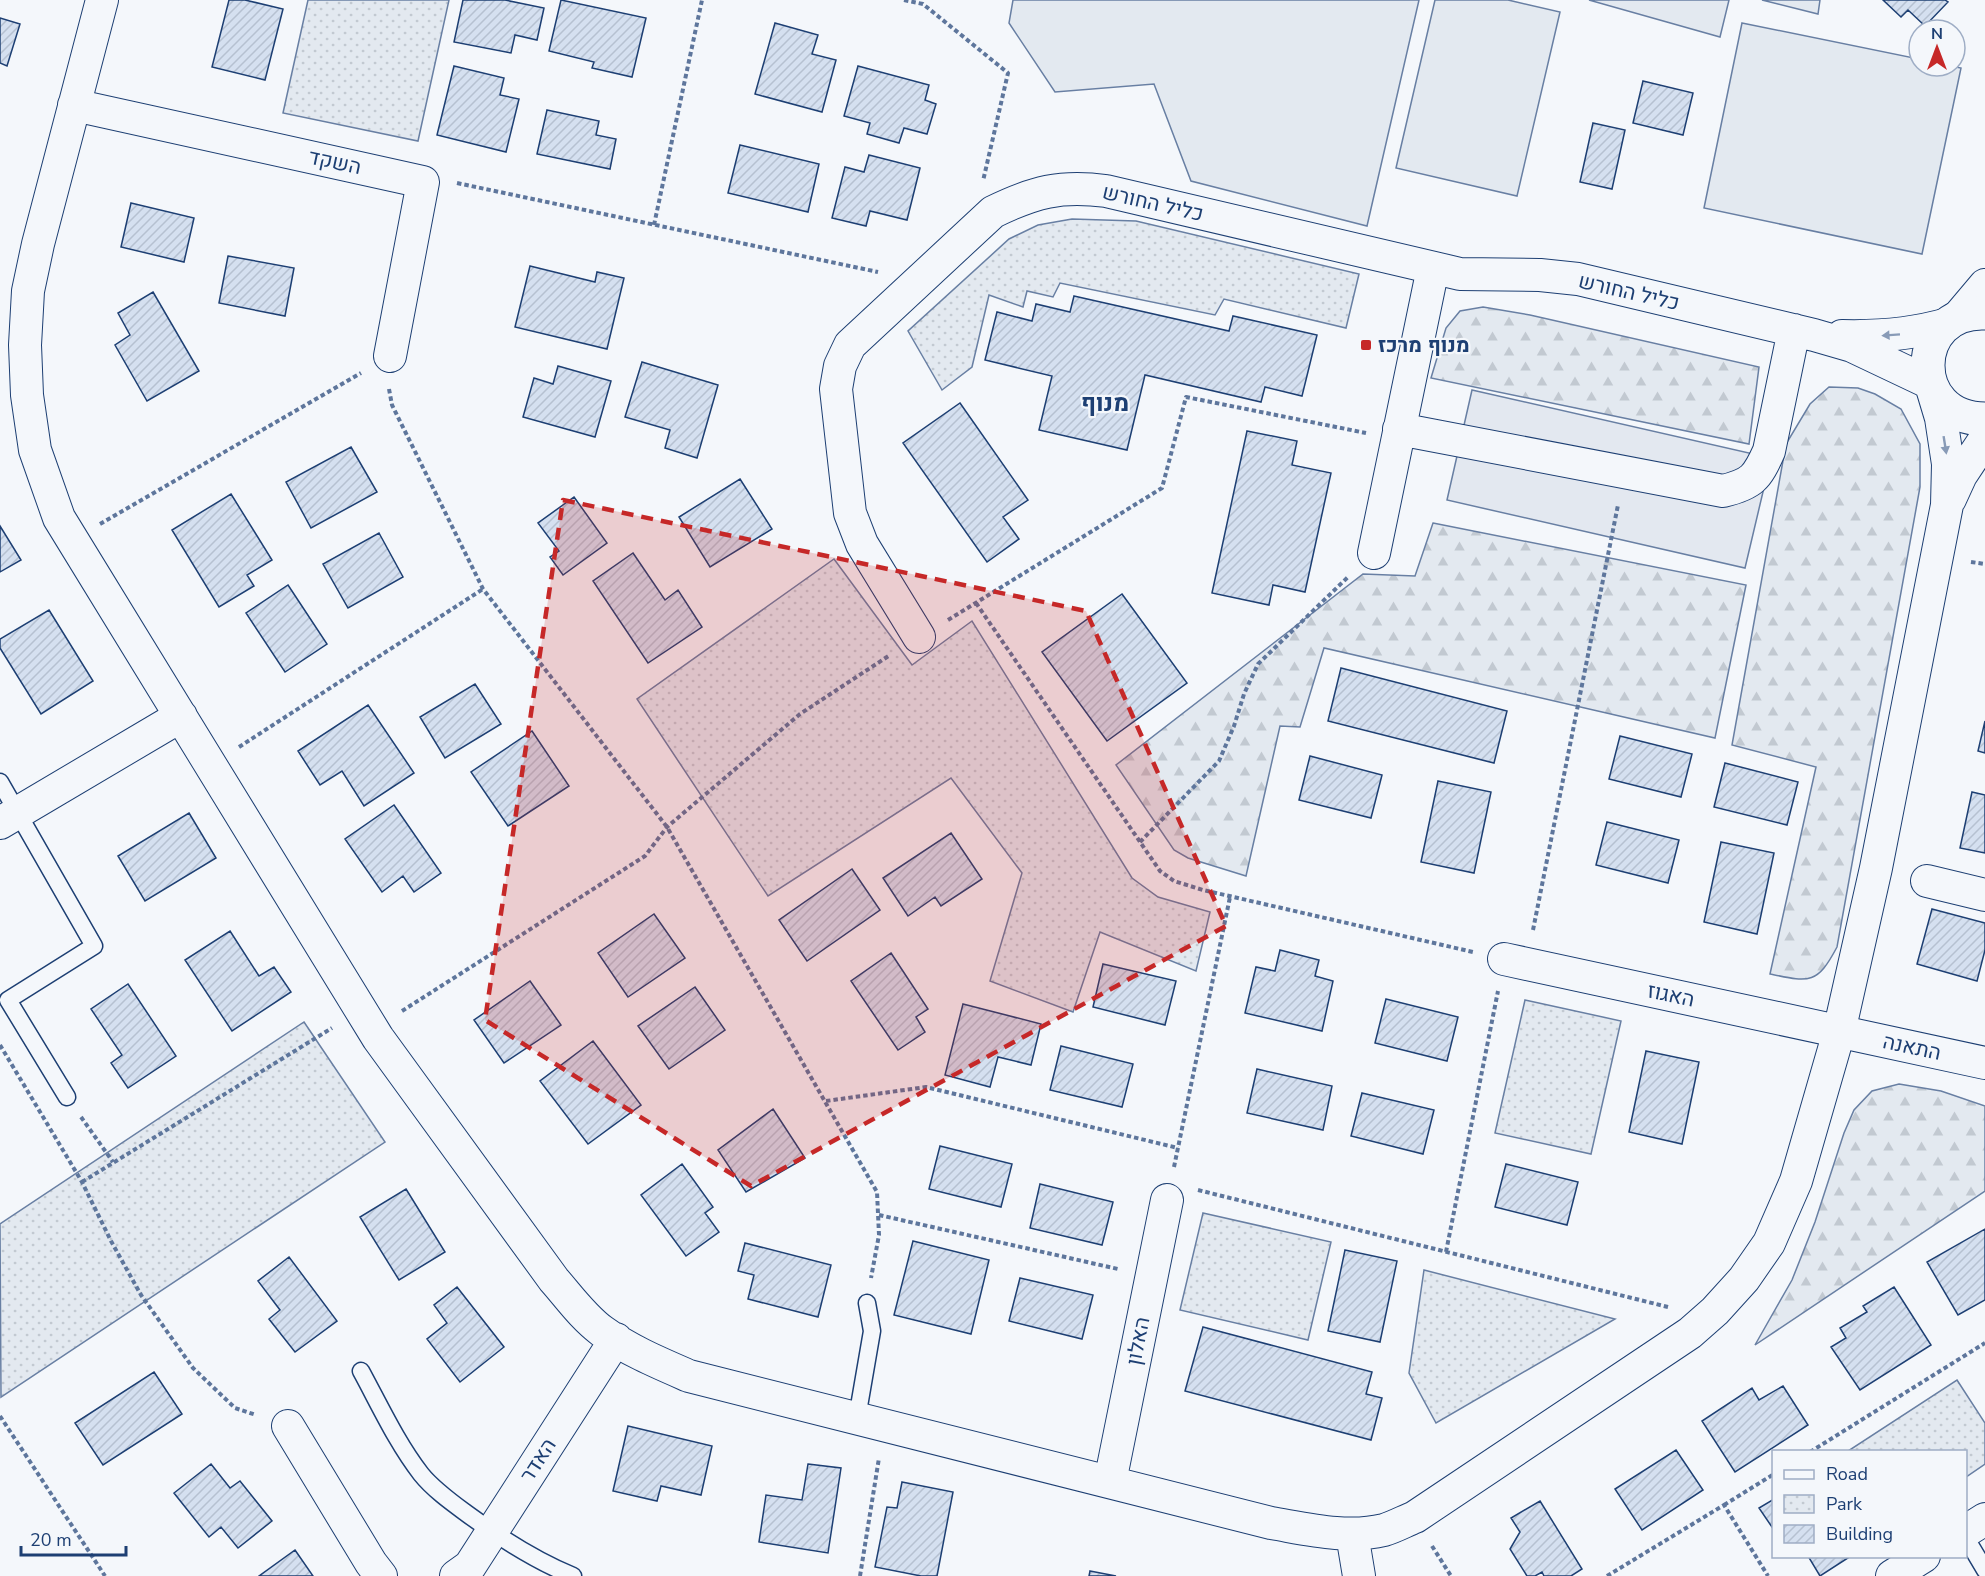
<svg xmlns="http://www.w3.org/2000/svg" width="1985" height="1576" viewBox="0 0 1985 1576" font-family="'Nunito Sans',Heebo,sans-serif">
<defs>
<pattern id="forest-firs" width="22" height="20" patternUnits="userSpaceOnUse" patternTransform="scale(1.5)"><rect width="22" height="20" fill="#e3e9f0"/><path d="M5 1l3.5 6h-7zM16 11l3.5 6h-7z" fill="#c2c9d1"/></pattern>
<pattern id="park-dots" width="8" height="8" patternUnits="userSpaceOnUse" patternTransform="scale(1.5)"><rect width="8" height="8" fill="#e3e9f0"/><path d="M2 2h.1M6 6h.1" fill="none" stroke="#c2c9d1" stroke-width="1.8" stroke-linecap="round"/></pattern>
<pattern id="building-hatch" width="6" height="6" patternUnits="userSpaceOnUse" patternTransform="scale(1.5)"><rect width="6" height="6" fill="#d5e0f0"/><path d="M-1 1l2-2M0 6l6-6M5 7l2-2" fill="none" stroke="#b6c1d1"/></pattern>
</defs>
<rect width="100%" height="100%" fill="#f4f7fb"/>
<path fill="#e3e9f0" stroke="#687fa3" stroke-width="1.5" d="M1013,0H1419L1367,226L1191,181L1154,84L1055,92L1009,23Z
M1435,0H1508L1560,12L1517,196L1396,168Z
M1589,0H1729L1720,37Z
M1762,0H1820L1818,14Z
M1742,23L1919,59V66H1951L1961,68L1922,254L1704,208Z"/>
<path fill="url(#forest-firs)" stroke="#687fa3" stroke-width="1.5" d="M1483,307L1530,315L1759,367L1749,444L1431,378L1446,328L1460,311Z
M1829,387L1858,388L1875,394L1901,409L1920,444V487L1837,947C1817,985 1809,982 1770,974L1816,767L1732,745L1786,444L1810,404Z
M1433,523L1746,585L1715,738L1324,648L1300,727L1280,726L1246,876L1188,858L1174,850L1116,765L1363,574L1415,576Z
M1899,1084L1941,1091L1985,1106V1191L1755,1345L1792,1280L1815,1222L1844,1133L1854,1110L1872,1091Z"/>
<path fill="url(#park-dots)" stroke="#687fa3" stroke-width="1.5" d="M308,0H449L418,141L283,113Z
M1072,219L1136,221L1359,274L1346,328L1224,299L1215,315L1060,283L1053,297L1027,291L1023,307L989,295L972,367L942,390L908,331L1009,239L1038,225Z
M834,559L912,665L972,621L1132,878L1158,897L1210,912L1196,971L1100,932L1073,1012L990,981L1022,873L951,778L768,896L637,699Z
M1525,1000L1621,1021L1591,1154L1495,1133Z
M304,1022L385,1142L1,1397L0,1224Z
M1203,1213L1331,1242L1308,1340L1180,1310Z
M1424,1270L1615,1319L1436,1423L1409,1373Z
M1957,1380L1985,1423V1464L1966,1477V1452L1848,1451Z"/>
<path fill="#e3e8f0" stroke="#687fa3" stroke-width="1.5" d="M1472,390L1771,458L1745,568L1447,500Z"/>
<path fill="url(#building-hatch)" stroke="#1d3f73" stroke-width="1.5" d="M229,0H245L283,9L265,80L212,67Z
M463,0H505L544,8L537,40L515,35L511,53L454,42Z
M561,0L646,18L632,77L592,68L594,62L549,51Z
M1883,0H1945L1948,2L1925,26L1908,10L1901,17Z
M0,18L20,24L7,66L0,63Z
M775,23L818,35L812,54L836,60L822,112L755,94Z
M454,66L504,78L500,95L519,99L506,152L437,135Z
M858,66L929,85L925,100L936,104L927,134L904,128L899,143L867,134L870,123L844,116Z
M1643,81L1693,93L1683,135L1633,123Z
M547,110L599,121L596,135L616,139L610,169L537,154Z
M1593,123L1625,130L1612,189L1580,182Z
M740,145L819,164L808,212L728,193Z
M869,155L920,168L907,220L870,211L866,226L832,218L845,167L864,172Z
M131,203L194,218L184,262L121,247Z
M228,256L294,268L285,316L219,303Z
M530,266L595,282L597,272L624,278L607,349L515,327Z
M153,292L199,371L147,401L115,345L130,335L118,313Z
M1074,296L1229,331L1233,316L1317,335L1302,396L1265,387L1261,402L1145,375L1127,450L1039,430L1052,376L985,360L997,312L1032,321L1036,304L1070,312Z
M642,362L718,385L697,458L665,448L670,430L625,417Z
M558,366L611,381L595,437L523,417L534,378L553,384Z
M960,403L1028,500L1003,517L1019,539L987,562L903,443Z
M1247,431L1297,441L1292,465L1331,473L1305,592L1273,585L1269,605L1212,593Z
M351,447L377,492L311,528L286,482Z
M740,479L772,529L710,567L679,517Z
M231,494L272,560L247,575L254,586L219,607L172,530Z
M574,497L607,543L563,575L550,557L559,551L538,523Z
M0,526L21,560L0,572Z
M379,533L403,577L348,608L323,564Z
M633,553L665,600L678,590L702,627L648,663L593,581Z
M288,585L327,644L285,672L246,613Z
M1122,594L1187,683L1107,741L1042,652Z
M49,610L93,681L41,714L0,648V639Z
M1341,668L1507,711L1494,763L1328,721Z
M475,684L501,724L445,758L420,717Z
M368,705L414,773L364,806L342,771L320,785L298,751Z
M1985,721V753L1978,751Z
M532,731L569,786L508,826L471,772Z
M1620,736L1692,754L1681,797L1609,779Z
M1310,756L1382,775L1371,818L1299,800Z
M1725,763L1798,782L1787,825L1714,807Z
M1438,781L1491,792L1474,873L1421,862Z
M1972,792L1985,795V853L1960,848Z
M394,805L441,873L414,892L403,876L382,892L345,839Z
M189,813L216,858L145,901L118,856Z
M1607,822L1679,840L1668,883L1596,865Z
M951,833L982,879L941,906L935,897L908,916L883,878Z
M1721,842L1774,853L1757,934L1704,922Z
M852,869L880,910L807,961L779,920Z
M1932,909L1985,923V950L1977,981L1917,964Z
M654,914L685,958L628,997L598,953Z
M230,931L259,976L274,967L291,992L232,1031L185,960Z
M1280,950L1319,960L1315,976L1333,981L1322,1031L1245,1013L1256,967L1275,971Z
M891,953L928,1009L916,1017L925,1032L898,1050L851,981Z
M1103,964L1176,981L1165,1025L1093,1007Z
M530,981L561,1025L504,1063L474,1020Z
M128,984L176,1056L128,1088L111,1063L122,1055L91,1009Z
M695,987L725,1030L669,1069L638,1026Z
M1386,999L1458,1017L1447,1061L1375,1043Z
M963,1004L1041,1024L1031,1065L998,1057L990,1087L945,1075Z
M593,1041L641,1105L588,1144L540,1081Z
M1061,1046L1133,1064L1122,1107L1050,1090Z
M1646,1051L1699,1062L1682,1144L1629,1132Z
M1257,1069L1332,1086L1323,1130L1247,1113Z
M1362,1093L1434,1110L1423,1154L1351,1136Z
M773,1109L805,1158L746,1192L718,1150Z
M940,1146L1012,1164L1001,1207L929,1189Z
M682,1164L713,1207L705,1213L719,1232L686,1256L641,1195Z
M1506,1164L1578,1182L1567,1225L1495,1207Z
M1040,1184L1113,1202L1102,1245L1030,1228Z
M406,1189L445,1252L399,1280L360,1217Z
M1985,1229V1300L1958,1315L1927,1262Z
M913,1241L989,1260L971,1334L894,1315Z
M745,1243L831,1265L818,1317L748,1299L754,1275L738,1271Z
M1345,1250L1397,1261L1380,1342L1328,1331Z
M289,1257L337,1321L295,1352L269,1319L280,1310L258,1281Z
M1020,1278L1093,1295L1082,1339L1009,1321Z
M457,1287L504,1347L460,1382L427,1339L447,1323L434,1305Z
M1894,1287L1931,1345L1860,1390L1831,1347L1846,1338L1840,1328L1867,1312L1863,1306Z
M1203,1327L1372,1372L1366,1394L1382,1398L1371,1440L1185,1391Z
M154,1372L182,1414L103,1465L75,1423Z
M1783,1386L1808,1425L1735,1472L1702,1421L1752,1388L1759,1400Z
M628,1426L712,1446L701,1495L661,1486L657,1501L613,1491Z
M1676,1450L1703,1490L1642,1530L1615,1489Z
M211,1464L230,1488L240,1481L272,1521L238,1548L221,1527L209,1537L174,1493Z
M808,1464L841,1468L828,1553L759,1542L766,1495L802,1500Z
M902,1482L953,1492L937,1576H921L875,1567L887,1507L897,1508Z
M1774,1499V1530L1759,1508Z
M1540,1501L1582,1569L1571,1576H1544L1542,1572L1535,1576H1527L1510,1549L1520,1532L1511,1518Z
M295,1550L313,1576H259Z
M1808,1556H1851L1820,1576Z
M1090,1571L1116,1576H1089Z"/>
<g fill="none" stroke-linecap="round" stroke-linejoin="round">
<defs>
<path id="lane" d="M0,782L94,946L8,1000L67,1097
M361,1371C380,1406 397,1443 421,1474C433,1489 451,1502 466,1513C500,1538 534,1560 573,1576
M857,1418L872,1331L867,1303
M1966,1538L1985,1570"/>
<path id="street" d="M102,0L38,244L28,291L25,345L27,395L35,450L59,518L378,1038L554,1280C569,1297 583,1317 602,1331C628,1350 659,1363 689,1376L1271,1523C1307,1529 1347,1539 1384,1530C1394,1527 1405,1521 1415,1517L1690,1333L1715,1311L1744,1279L1769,1243L1796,1181L1839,1032L1876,868L1947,505L1948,464L1941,418L1932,388
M74,105L423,182L390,356
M1958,317L1985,285
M1842,336C1879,337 1913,334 1948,324
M1399,429L1723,491C1752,484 1757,478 1769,451L1794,330
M1950,499L1961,475L1985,439
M1374,553L1433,268
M919,637L862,544L850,513L836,389L840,366L850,345L993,212C1034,192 1060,185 1106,191L1460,274L1540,275L1578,279L1814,335L1852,346L1930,383
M0,823L181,716
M1927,881L1985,895
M1504,959L1985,1063
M288,1426L371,1563L381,1576
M1110,1482L1167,1200
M1966,1531L1985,1519
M1352,1534L1359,1576
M456,1576L470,1566L616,1339
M1892,1576L1924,1556"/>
<path id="secondary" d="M1985,313C1910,310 1908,419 1985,419"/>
</defs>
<use href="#lane" stroke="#1d3f73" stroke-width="19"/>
<use href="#street" stroke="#1d3f73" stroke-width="34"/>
<use href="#secondary" stroke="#1d3f73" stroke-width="35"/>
<path stroke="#5e769c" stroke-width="4" stroke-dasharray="4.5 3" stroke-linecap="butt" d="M904,0L923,4L1008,73L983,181
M457,183L878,272
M654,225L702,0
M389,389L392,405L483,589L667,827L877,1192L879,1235L871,1278
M100,524L361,373
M1971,562L1985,564
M976,603L1160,871L1174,881L1203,890L1473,952
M948,620L1162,488L1186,397L1366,433
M239,747L483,589
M1140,842L1219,761L1234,726L1244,694L1258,664L1349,576
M1533,930L1618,505
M402,1011L645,856L667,827L800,714L890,655
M0,1045L82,1182L111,1241L141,1295L193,1368L235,1408L256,1415
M826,1101L926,1087L1178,1148
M81,1117L113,1162
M1174,1167L1230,897
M82,1182L332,1028
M1198,1190L1668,1307
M879,1215L1118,1269
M1446,1252L1498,991
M0,1416L105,1576
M1810,1452L1985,1343
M1724,1505L1774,1474
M1432,1546L1451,1576
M860,1576L879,1458
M1607,1576L1724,1505L1768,1576"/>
<use href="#lane" stroke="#f4f7fb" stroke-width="16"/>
<use href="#street" stroke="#f4f7fb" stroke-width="32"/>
<use href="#secondary" stroke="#f4f7fb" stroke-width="33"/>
</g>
<defs><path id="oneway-solid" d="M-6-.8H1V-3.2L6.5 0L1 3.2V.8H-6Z" transform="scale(1.5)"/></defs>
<g fill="#889bb7">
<use href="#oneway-solid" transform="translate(1891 335) rotate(176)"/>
<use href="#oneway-solid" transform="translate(1945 445) rotate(81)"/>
</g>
<path fill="#c62828" fill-opacity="0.2" stroke="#c62828" stroke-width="4.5" stroke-dasharray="12 8" stroke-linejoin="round" d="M563,500L1086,611L1226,926L751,1186L485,1020Z"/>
<rect fill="#c62828" stroke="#f4f7fb" stroke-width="2" x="1360" y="339" width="12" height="12" rx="3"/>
<g text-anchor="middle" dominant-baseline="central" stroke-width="4.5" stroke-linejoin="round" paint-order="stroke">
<g font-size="21" fill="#1d3f73" stroke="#f4f7fb">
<text transform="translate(335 162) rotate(12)">השקד</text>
<text transform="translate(1153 203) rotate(13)">כליל החורש</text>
<text transform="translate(1629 292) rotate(13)">כליל החורש</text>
<text transform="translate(1671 995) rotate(12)">האגוז</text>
<text transform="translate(1912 1047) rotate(12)">התאנה</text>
<text transform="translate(1138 1341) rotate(-79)">האלון</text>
<text transform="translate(538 1460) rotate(-57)">האדר</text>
</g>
<g font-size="21" font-weight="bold" fill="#1d3f73" stroke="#f4f7fb" text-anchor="start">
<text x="1378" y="345">מנוף מרכז</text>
</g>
<g font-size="24" font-weight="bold" fill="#1d3f73" stroke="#f4f7fb">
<text x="1105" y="403">מנוף</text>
</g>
</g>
<rect x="1772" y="1450" width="195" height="108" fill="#f4f7fb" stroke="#9eadc5" stroke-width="1.5"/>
<rect x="1784" y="1470" width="30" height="9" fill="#f4f7fb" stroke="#9eadc5" stroke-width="1.5"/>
<text x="1826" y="1480" font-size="18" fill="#1d3f73">Road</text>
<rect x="1784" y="1495" width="30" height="18" fill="url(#park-dots)" stroke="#9eadc5" stroke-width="1.5"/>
<text x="1826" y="1510" font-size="18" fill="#1d3f73">Park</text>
<rect x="1784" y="1525" width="30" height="18" fill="url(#building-hatch)" stroke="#9eadc5" stroke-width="1.5"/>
<text x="1826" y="1540" font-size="18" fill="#1d3f73">Building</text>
<g transform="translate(1937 48)"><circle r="28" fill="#f4f7fb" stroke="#9eadc5" stroke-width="1.5"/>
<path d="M0-4.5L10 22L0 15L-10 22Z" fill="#c62828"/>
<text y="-9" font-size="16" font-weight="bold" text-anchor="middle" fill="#1d3f73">N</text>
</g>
<path d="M21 1546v9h105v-9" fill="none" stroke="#1d3f73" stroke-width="3"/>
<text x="30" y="1546" font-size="18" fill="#1d3f73" stroke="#f4f7fb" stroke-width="4.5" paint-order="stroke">20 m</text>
</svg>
